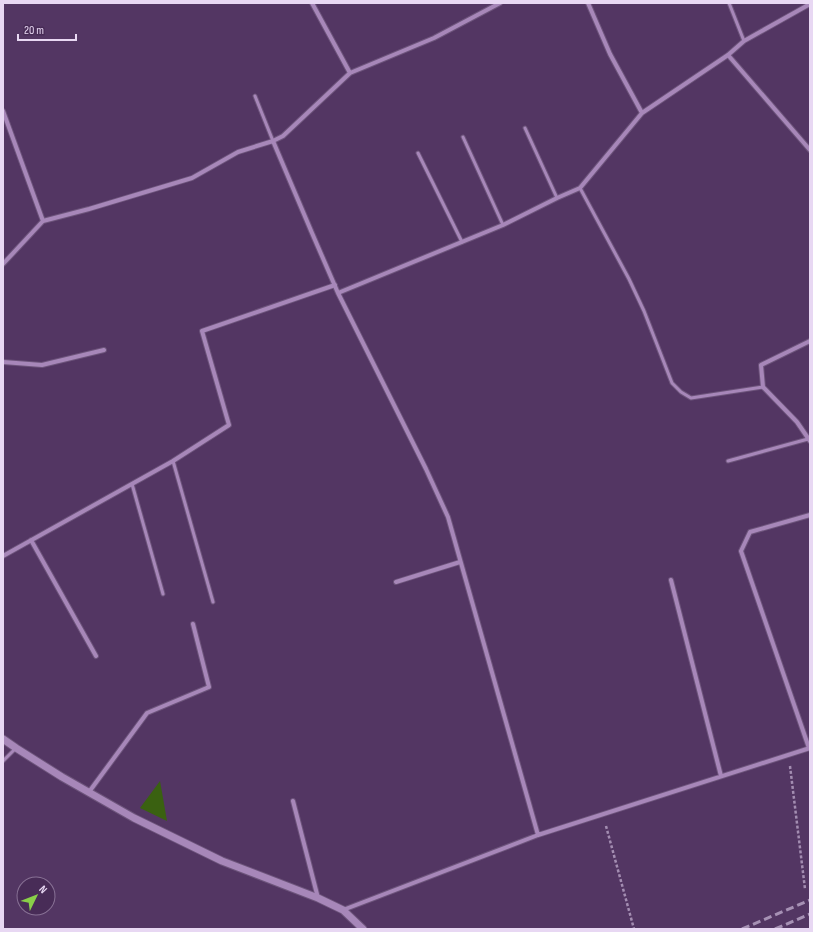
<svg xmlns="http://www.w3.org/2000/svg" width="813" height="932" viewBox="0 0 813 932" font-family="'Sofia Sans Condensed',sans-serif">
<rect width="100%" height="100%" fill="#533663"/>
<path fill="#3a6111" d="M160,781L167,821L140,808Z"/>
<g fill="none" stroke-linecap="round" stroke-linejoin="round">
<defs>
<path id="service" d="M729,3L744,41
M255,96L273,141
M525,128L557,198
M463,137L503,225
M418,153L462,242
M580,188L629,279L644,311L672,383L681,392L691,398L763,387
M173,461L213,602
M728,461L808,439
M132,484L163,594
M3,761L16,748"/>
<path id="minor" d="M312,3L350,73
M588,3L610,54L642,113
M728,55L810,150
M3,111L43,221
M273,141L312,233L338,293L426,469L448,517L538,835
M3,264L43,221L89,209L192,178L238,152L273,141L283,136L350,73L434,38L500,3
M338,293L503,225L557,198L580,188L642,113L728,55L744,41L810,4
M810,341L761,365L763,387L797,422L810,441
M3,362L42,365L104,350
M31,540L96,656
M3,556L173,461L229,425L202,331L335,285
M671,580L721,776
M396,582L460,562
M809,748L741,551L750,532L810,515
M89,792L147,713L209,687L193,624
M293,801L318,898
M343,910L538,835L810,748"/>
<path id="tertiary" d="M3,739L16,748L62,777L134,818L222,861L318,898L343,910L363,929"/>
</defs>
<use href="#service" stroke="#6d547b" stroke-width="5"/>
<use href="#minor" stroke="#6d547b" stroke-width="6"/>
<use href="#tertiary" stroke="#6d547b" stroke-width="9"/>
<path stroke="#a38db1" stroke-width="2.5" stroke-dasharray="3 2" stroke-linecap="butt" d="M790,766L805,889
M606,826L634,929"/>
<use href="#service" stroke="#a787b9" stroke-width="3"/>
<use href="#minor" stroke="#a787b9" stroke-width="4"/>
<use href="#tertiary" stroke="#a787b9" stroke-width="7"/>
<path stroke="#a691b4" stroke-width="3" stroke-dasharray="8 4" stroke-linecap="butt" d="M742,929L810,900
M775,929L810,914"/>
</g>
<rect width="813" height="932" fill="none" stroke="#e8d8f3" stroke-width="8"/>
<g transform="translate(36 896) rotate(47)"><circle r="19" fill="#482c57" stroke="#887195"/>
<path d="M0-3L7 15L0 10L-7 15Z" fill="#89cf49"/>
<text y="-6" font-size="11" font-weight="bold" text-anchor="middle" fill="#e8d8f3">N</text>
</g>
<path d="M18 34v6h58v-6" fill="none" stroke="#e8d8f3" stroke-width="2"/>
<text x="24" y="34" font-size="12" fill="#e8d8f3" stroke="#482c57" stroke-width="3" paint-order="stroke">20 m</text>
</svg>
